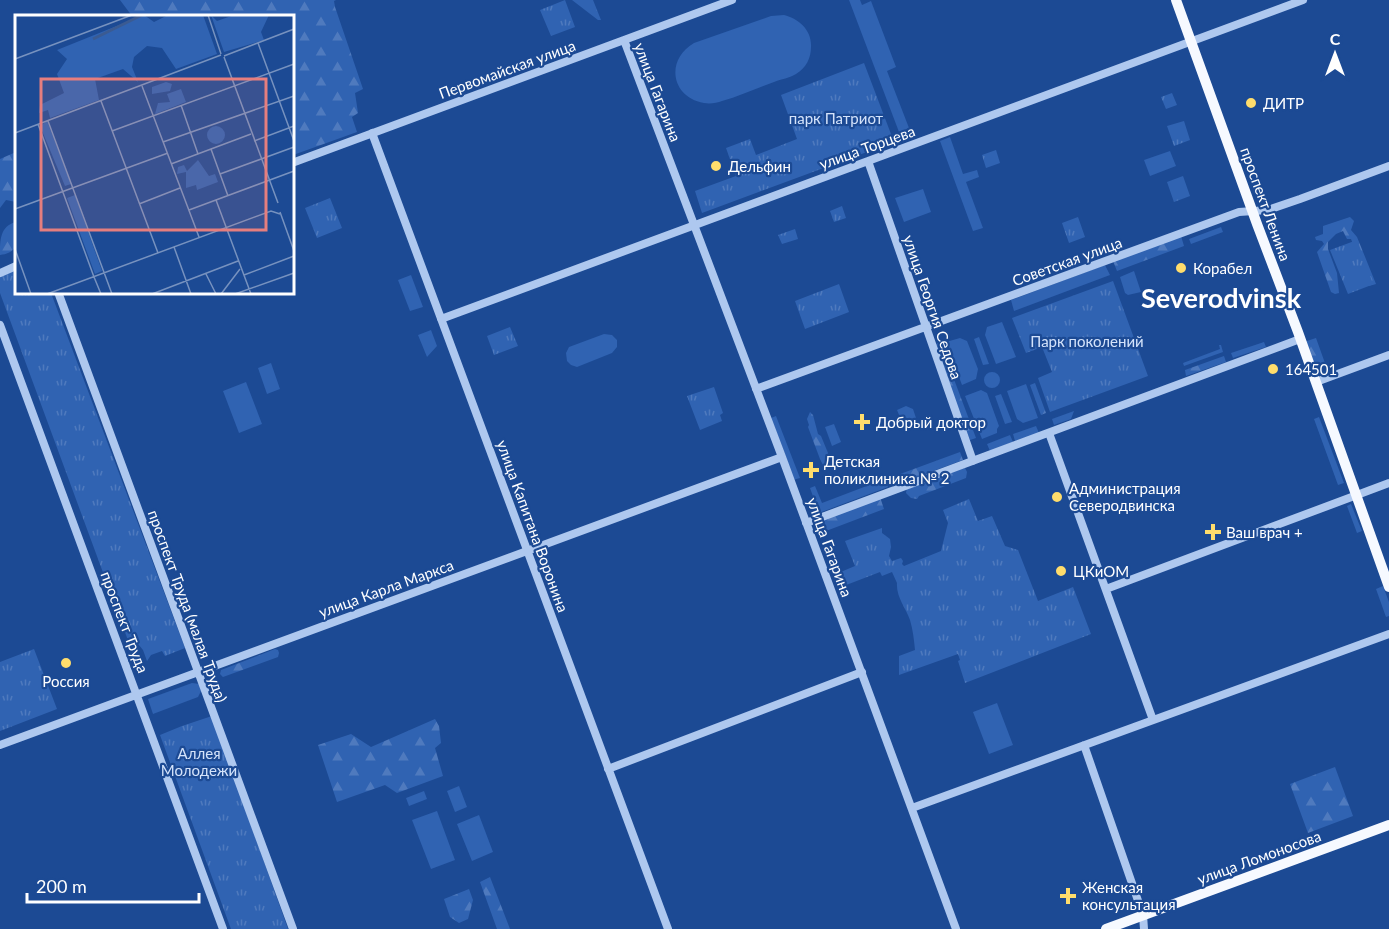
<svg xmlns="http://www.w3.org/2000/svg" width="1389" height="929" viewBox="0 0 1389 929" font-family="Lato,sans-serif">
<defs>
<pattern id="forest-firs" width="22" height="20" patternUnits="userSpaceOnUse" patternTransform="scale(1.5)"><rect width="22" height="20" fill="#3063b2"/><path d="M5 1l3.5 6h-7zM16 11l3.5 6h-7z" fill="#4f7abe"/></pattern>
<pattern id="park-tufts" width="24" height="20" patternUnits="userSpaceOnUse" patternTransform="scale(1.5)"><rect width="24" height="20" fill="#3063b2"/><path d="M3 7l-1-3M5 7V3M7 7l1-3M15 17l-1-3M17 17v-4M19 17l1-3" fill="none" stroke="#4f7abe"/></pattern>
</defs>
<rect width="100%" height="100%" fill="#1c4a94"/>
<path fill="#3063b2" d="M849,0H860L862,5L871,1L896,67L887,71L909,128L899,132Z
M784,15C799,19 812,30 811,47C811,58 806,68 796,74C790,78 781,79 774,82C757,88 740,96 722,101C717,103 710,104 704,103C671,97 665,60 694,43L771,16Z
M950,137L963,174L977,170L979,177L966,182L983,228L973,231L940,141Z
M1170,151L1176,166L1150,176L1144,160Z
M923,189L931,212L904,222L895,198Z
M1221,227L1223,232L1191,244L1189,239Z
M1105,265L1110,275L1014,311L1011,300Z
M1134,271L1141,292L1128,295L1125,293L1120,277Z
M411,275L423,307L410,311L398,280Z
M1002,322L1016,357L996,364L985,335L987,327Z
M431,330L437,346L427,357L418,335Z
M604,334L612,335L617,340V347L612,353L577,367L571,365L567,361L566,353L569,347Z
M979,337L989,364L983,365L974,339Z
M960,338L967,341L978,369L976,379L962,385L946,342Z
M1264,342L1266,347L1233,358L1231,353Z
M1219,345H1221L1223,352L1184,366L1183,363L1220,349Z
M271,363L280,389L267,394L258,368Z
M984 380a8 8 0 1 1 16 0a8 8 0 1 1-16 0Z
M246,382L262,424L239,433L223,391Z
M1026,384L1038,418L1023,423L1017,419L1007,391Z
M981,390L987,393L999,426L997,429V433L982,439L965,396Z
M1001,394L1012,422L1005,424L995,396Z
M906,406L913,409L916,418L913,426L909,428L904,427L897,410Z
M1074,411L1071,419L1054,425L1052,419Z
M776,416L800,478L793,480L787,465L788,462L771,418Z
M1319,417L1344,483L1338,485L1314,419Z
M834,424L841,442L832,446L825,427Z
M1036,426L1039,433L1015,441L1013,434Z
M1010,435L1013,442L990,451L987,444Z
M885,479L888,487L819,513L810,488L815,486L822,503Z
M1351,504L1362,531L1357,533L1347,506Z
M1383,586L1389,602V616L1386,617L1376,589Z
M192,683L200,684L202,689L198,697L153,714L148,699Z
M997,703L1013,745L989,754L973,712Z
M459,786L467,807L455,812L447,791Z
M424,791L427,799L409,806L406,798Z
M437,811L455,860L431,869L412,820Z
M479,815L493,852L472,861L457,824Z"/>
<path fill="url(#forest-firs)" d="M120,0H336L334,1L335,7L363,89L355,93L358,113L352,117L357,132L293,155L292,16H132Z
M572,0H593L601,20H598Z
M16,152V202L6,200L0,208V159Z
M1350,217L1354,221L1351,230L1357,237L1376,284L1369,286L1351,239H1347L1343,231L1336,234L1328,242V249L1337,273L1339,293L1335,294L1331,292L1317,252L1324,244L1322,241L1316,240L1315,237L1323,234V226Z
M16,222C17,238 21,253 0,255C0,240 0,226 16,222Z
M1181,236L1184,246L1117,271L1113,261Z
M1316,338L1326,366L1314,371L1304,342Z
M940,342L976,438L970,440L934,345Z
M1224,356L1226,362L1186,376L1185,370Z
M1035,383L1046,413L1041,415L1030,385Z
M810,412L813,415L818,434L821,436L828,453V460L831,467L826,471L820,459L808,427L809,425L807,419Z
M960,452L963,460L895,485L892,477Z
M965,468L967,472L966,478L919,496L917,499L911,498L906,493L907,487Z
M880,497L884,509L826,531L822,519Z
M275,649L278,650L279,653L278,657L223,677L220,674L221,670Z
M435,719L439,726L441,743L435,748L443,776L397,793L385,785L337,802L318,745L351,734L371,747Z
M1335,767L1353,816L1308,833L1290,784Z
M490,877L510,929H497L480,882Z
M469,889L473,900L468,919L459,923L450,917L444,899Z"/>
<path fill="url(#park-tufts)" d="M565,0L575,27L551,36L540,10Z
M864,63L894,142L702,213L695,191L736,176L726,148L750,139L756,155L797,139L781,95Z
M1172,93L1177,105L1166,109L1161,97Z
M1184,121L1190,140L1174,146L1167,126Z
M996,150L1000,163L986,168L982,155Z
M1183,176L1190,196L1174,202L1167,182Z
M330,198L342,228L317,238L305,208Z
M842,206L846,218L834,222L830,211Z
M1078,217L1085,237L1069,243L1062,223Z
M795,229L798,239L782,244L778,235Z
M1357,240L1374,284L1348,294L1330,250Z
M16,270V292L51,293L185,648L165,656L162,651L151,655L147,661L143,650L135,640L129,643L0,293V276Z
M1113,281L1148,376L1050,412L1038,378L1052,372L1042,347L1026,353L1012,318Z
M839,284L849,312L805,329L795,301Z
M510,327L518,346L494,355L487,336Z
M714,387L723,413L720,415L722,421L700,430L687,396Z
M969,499L978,521L992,516L1005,546L1018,550L1038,601L1073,587L1091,634L965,683L958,661L960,660L958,654L899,675V656L915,650C914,640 913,630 910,620C906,608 896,597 897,583L892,572L882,576L880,572L841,587L836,574L855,566L845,541L882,528V533L890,539L891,547L889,556L892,561L901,558L903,561L902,564L904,566L941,551L948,523L943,510Z
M34,649L57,709L0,731V662Z
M212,716L288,929H231L160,735L182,726Z"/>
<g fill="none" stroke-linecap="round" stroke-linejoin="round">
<path stroke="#aec8ef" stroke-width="8" d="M624,40L782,457L956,929
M372,133L668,929
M868,161L973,461
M292,163L732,0
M0,273L16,266
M58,292L293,929
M441,319L1303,0
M0,325L223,929
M1316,382L1389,355
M756,389L1239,212L1268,210L1300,199L1389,166
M1049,433L1153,720
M806,523L1300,339
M1106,589L1389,483
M0,745L782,457
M1084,745L1143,915L1144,929
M608,769L862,672
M912,808L1389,634"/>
<path stroke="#f6f9ff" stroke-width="10" d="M1176,0L1257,224L1298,332L1389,587
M1106,929L1389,825"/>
</g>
<g fill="#ffdd6c" stroke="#1c4a94" stroke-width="2">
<circle cx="1251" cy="103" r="6"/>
<circle cx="716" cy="166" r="6"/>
<circle cx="1181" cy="268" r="6"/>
<circle cx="1273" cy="369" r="6"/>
<path d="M859 413h6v6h6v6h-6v6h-6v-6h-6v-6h6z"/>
<path d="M808 461h6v6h6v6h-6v6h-6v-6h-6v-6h6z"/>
<circle cx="1057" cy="497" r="6"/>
<path d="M1210 523h6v6h6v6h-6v6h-6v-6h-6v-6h6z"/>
<circle cx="1061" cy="571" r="6"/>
<circle cx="66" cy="663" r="6"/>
<path d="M1065 887h6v6h6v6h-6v6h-6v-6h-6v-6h6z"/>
</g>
<g text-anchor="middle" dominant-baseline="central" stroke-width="4.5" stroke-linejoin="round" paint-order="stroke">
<g font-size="15" fill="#fff" stroke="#1c4a94">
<text transform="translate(507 69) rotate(-20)">Первомайская улица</text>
<text transform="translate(658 92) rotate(69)">улица Гагарина</text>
<text transform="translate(867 147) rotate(-20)">улица Торцева</text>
<text transform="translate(1266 204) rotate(70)">проспект Ленина</text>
<text transform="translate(1067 261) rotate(-20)">Советская улица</text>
<text transform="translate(933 307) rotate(71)">улица Георгия Седова</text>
<text transform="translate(533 526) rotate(70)">улица Капитана Воронина</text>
<text transform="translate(830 547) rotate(70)">улица Гагарина</text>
<text transform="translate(386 588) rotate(-20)">улица Карла Маркса</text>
<text transform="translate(188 606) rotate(70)">проспект Труда (малая Труда)</text>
<text transform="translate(125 622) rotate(69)">проспект Труда</text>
<text transform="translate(1259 857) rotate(-20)">улица Ломоносова</text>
</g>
<g font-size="15" fill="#fff" stroke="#1c4a94" text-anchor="start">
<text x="1263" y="103">ДИТР</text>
<text x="728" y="166">Дельфин</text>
<text x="1193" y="268">Корабел</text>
<text x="1285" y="369">164501</text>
<text x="876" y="422">Добрый доктор</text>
<text x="824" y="461">Детская<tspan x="824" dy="17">поликлиника № 2</tspan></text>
<text x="1069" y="488">Администрация<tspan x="1069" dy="17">Северодвинска</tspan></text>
<text x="1226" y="532">Ваш врач +</text>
<text x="1073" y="571">ЦКиОМ</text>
<text x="66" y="681" text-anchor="middle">Россия</text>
<text x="1082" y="887">Женская<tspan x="1082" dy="17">консультация</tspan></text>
</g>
<g font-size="15" fill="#d4e3fb" stroke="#1c4a94">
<text x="836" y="118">парк Патриот</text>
<text x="1087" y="341">Парк поколений</text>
<text x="199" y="753">Аллея<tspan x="199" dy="17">Молодежи</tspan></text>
</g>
<g font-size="27" font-weight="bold" fill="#fff" stroke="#1c4a94">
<text x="1221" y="297">Severodvinsk</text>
</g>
</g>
<g transform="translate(15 15)">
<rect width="279" height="279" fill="#1c4a94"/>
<path d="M151,67L157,69L155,76L137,79V72Z" fill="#3063b2"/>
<path d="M129,0L139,7L153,0H188L202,39L161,54L147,33L132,31L119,42L117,52L123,67L108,54L80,64L84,85L35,103L33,95L24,98L25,90L49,78L42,59L52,44L42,35ZM196,0L202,6L219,0H254L246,17L249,25L209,37Z" fill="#3063b2"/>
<path d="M166,74L171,87L140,99L143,88L155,87L152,79ZM32,106L56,169L50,171L25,111ZM192 120a9 9 0 1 1 18 0a9 9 0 1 1-18 0ZM183,145L194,161L200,159L203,167L182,175L181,170L171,173V157L162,159L163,152L169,150L172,156ZM60,180L87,256L80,259L52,183Z" fill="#3063b2"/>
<path fill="none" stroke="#3b5b92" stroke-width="3" d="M78,24L127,0"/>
<path fill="none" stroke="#7792bf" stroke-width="1.5" d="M193,0L206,39M243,28L279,126M209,41L279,14M209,42L263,188M0,44L117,0M127,71L184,222M86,86L143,238M166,90L183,139M33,106L97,279M23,109L79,262M97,116L279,49M0,118L206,40M239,126L279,111M148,127L279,81M196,134L213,181M156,149L236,119M205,159L279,132M201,185L236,279M124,189L165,173M0,194L153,138M174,195L279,156M265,197L279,236M159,232L176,279M0,234L16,279M191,259L201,279M229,260L279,241M79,262L86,279M32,279L256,196L265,199M137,279L223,246M206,279L225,254M220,279L279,258"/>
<path fill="#e67e7e" fill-opacity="0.15" stroke="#e67e7e" stroke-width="3" d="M26,64H251V215H26Z"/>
<rect width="279" height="279" fill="none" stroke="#fff" stroke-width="3"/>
</g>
<g transform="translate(1335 54)" stroke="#1c4a94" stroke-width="4.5" paint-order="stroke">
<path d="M0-4.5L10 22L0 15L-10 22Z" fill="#ffffff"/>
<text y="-9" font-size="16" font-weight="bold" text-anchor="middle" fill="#ffffff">С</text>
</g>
<path d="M27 893v9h172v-9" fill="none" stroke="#ffffff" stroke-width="3"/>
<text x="36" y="893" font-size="18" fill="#ffffff" stroke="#1c4a94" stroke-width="4.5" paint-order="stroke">200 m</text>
</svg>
